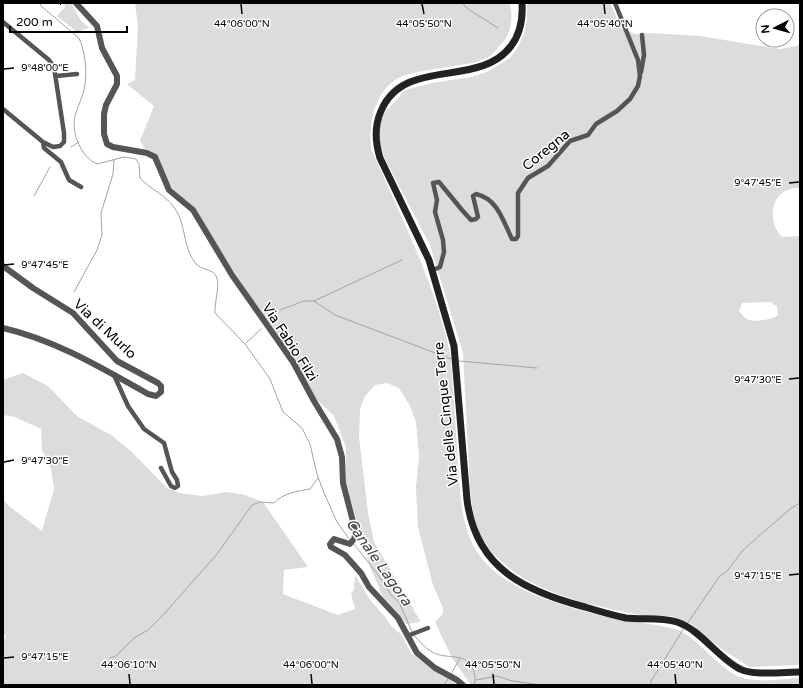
<svg xmlns="http://www.w3.org/2000/svg" width="803" height="688" viewBox="0 0 803 688" font-family="'Varela Round',sans-serif">
<rect width="100%" height="100%" fill="#fff"/>
<path fill="#dcdcdc" fill-rule="evenodd" d="M64,3H71L80,19L89,28L77,32L57,16L65,7Z
M135,3H510C513,18 512,32 502,43C498,47 494,53 490,56C479,63 466,64 454,66C438,69 409,71 395,80C373,96 369,124 371,149C401,217 436,285 451,358C453,393 456,429 458,464C460,486 460,508 467,530C482,580 537,598 583,611C613,620 644,622 675,629C693,633 719,669 740,677C755,683 783,679 800,678V685H471L452,658L435,622L443,614V608L433,585L418,527L416,488L419,456L416,422L410,406L399,388L387,383L375,385L365,396L360,409L359,437L368,513L374,542L421,622L406,624L398,613L383,597L370,567L346,483V447L334,416L316,399L294,357L265,319L198,216C192,201 178,197 169,183C161,171 161,152 145,149L140,141L154,106L127,84L135,80L138,26Z
M527,3H610L622,29L635,34L652,33L700,36L780,49L800,45V188C772,186 765,219 782,237L800,236L799,296L800,303V665L750,667L723,650L691,624L672,616L648,617L584,603L555,593L530,582L514,572L492,553L479,533L473,514L470,489L463,353L430,245L386,161L378,141L381,121L385,112L405,90L432,83L471,77L487,72L510,58L518,47L524,34L527,20ZM770,302L777,306L778,315C772,320 756,322 749,320C744,318 742,315 739,311L742,303Z
M23,373L48,386L78,417L111,435L132,452L167,488L179,493L203,496L226,492L242,494L263,502L308,567L284,570L283,594L338,615L355,609L351,594L354,589L355,575L370,600L386,618L392,627L401,634L411,653L435,672L458,685H3V644L6,635L3,636V499L10,507L42,531L54,489L51,469L42,450L41,429L15,417L3,415V380Z"/>
<g fill="none" stroke-linecap="round" stroke-linejoin="round">
<path stroke="#a3a3a3" stroke-width="1" d="M40,3L41,6L79,38C85,52 87,68 85,84C84,95 78,105 75,116C71,133 81,157 97,164L124,157L136,159L139,164L140,178C150,189 165,195 174,207C187,225 182,247 196,264C201,270 213,269 216,276C221,285 214,302 215,313L245,344L270,379L283,412L302,428L310,444L317,474L324,493L337,522L350,540
M462,3L468,9L498,28
M71,147L79,142
M34,196L50,167
M74,292L97,250L102,235L101,213L113,174L114,160
M314,301L335,315L451,359
M280,310L304,301H314L402,260
M246,343L261,329
M459,361L537,368
M354,544L376,572L391,595L399,602L412,632
M687,624L719,577L728,570L743,550L790,509L800,503
M414,635C419,641 425,648 432,652C446,660 464,652 472,667C475,673 476,679 474,685
M110,658L116,656L134,638L148,630L163,615L217,554L252,505L260,502L274,503C283,493 298,491 310,489L318,478
M451,674L460,658
M476,680L497,676L512,681L542,685
M444,685L448,679
M651,685V681L684,628"/>
<path stroke="#555" stroke-width="4.5" d="M3,22L49,60L54,67L64,133V142L60,146L53,147L43,142L3,109
M641,72L644,55L642,35
M56,76L77,74
M43,142L44,148L61,162L69,180L81,187
M433,270L440,267L444,252L443,240L435,212L437,200L433,183L439,182L462,210L471,220L476,219L478,217L473,196L476,194C498,199 503,221 512,239H516L518,236V193L528,178L548,166L570,141L588,135L596,124L617,111L630,99L638,86L640,76L638,60L615,3
M114,375L128,406L144,429L164,443L172,472L177,480L178,486L175,488L171,486L161,468
M407,636L428,628"/>
<path stroke="#555" stroke-width="6" d="M76,3L97,26L102,48L117,76V84L106,105L104,114V134L107,144L113,147L147,153L155,157L169,190L193,210L232,275L293,362L314,401L337,439L342,457L343,483L356,533L354,539L350,544L334,539L330,544L331,547L345,555L361,573L369,587L398,618L417,653L435,668L457,680L463,685
M3,266L33,288L73,313L117,361L158,383L161,386V392L156,396L148,394C102,368 55,340 3,328"/>
<path stroke="#222" stroke-width="7" d="M522,3C523,19 521,33 511,46C479,89 404,56 381,111C374,127 375,142 380,158L429,260L454,346L467,500C476,568 524,591 585,607C598,611 612,615 626,618C642,620 661,617 677,622C701,630 718,658 740,669C753,676 785,672 800,672"/>
<path stroke="#000" stroke-width="1" stroke-dasharray="6 2 1 2" stroke-linecap="butt" d="M59,3L61,5"/>
</g>
<path fill="none" stroke="#000" stroke-width="1.5" d="M241,4L242,14M422,4L424,14M604,4L605,14M4,69L14,68M789,183L799,182M4,265L14,264M789,379L799,378M4,462L14,460M789,575L799,574M4,658L14,657M129,674L130,684M311,674L312,684M493,674L494,684M675,674L676,684"/>
<g text-anchor="middle" dominant-baseline="central" stroke-width="3" stroke-linejoin="round" paint-order="stroke">
<g font-size="14" fill="#000" stroke="#fff">
<text transform="translate(546 150) rotate(-39)">Coregna</text>
<text transform="translate(105 329) rotate(43)">Via di Murlo</text>
<text transform="translate(290 342) rotate(57)">Via Fabio Filzi</text>
<text transform="translate(446 414) rotate(-96)">Via delle Cinque Terre</text>
</g>
<g font-size="15" font-style="italic" fill="#444" stroke="#fff">
<text transform="translate(379 562) rotate(55)">Canale Lagora</text>
</g>
</g>
<g font-size="10" text-anchor="middle" fill="#000" stroke="#fff" stroke-width="3" stroke-linejoin="round" paint-order="stroke">
<text x="242" y="27">44°06'00"N</text>
<text x="424" y="27">44°05'50"N</text>
<text x="605" y="27">44°05'40"N</text>
<text x="45" y="71">9°48'00"E</text>
<text x="758" y="186">9°47'45"E</text>
<text x="45" y="268">9°47'45"E</text>
<text x="758" y="383">9°47'30"E</text>
<text x="45" y="464">9°47'30"E</text>
<text x="758" y="579">9°47'15"E</text>
<text x="45" y="660">9°47'15"E</text>
<text x="129" y="668">44°06'10"N</text>
<text x="311" y="668">44°06'00"N</text>
<text x="493" y="668">44°05'50"N</text>
<text x="675" y="668">44°05'40"N</text>
</g>
<rect width="803" height="688" fill="none" stroke="#000000" stroke-width="8"/>
<g transform="translate(775 28) rotate(264)"><circle r="19" fill="#ffffff" stroke="#999999"/>
<path d="M0-3L7 15L0 10L-7 15Z" fill="#000000"/>
<text y="-6" font-size="11" font-weight="bold" text-anchor="middle" fill="#000000">N</text>
</g>
<path d="M10 26v6h117v-6" fill="none" stroke="#000000" stroke-width="2"/>
<text x="16" y="26" font-size="12" fill="#000000" stroke="#ffffff" stroke-width="3" paint-order="stroke">200 m</text>
</svg>
